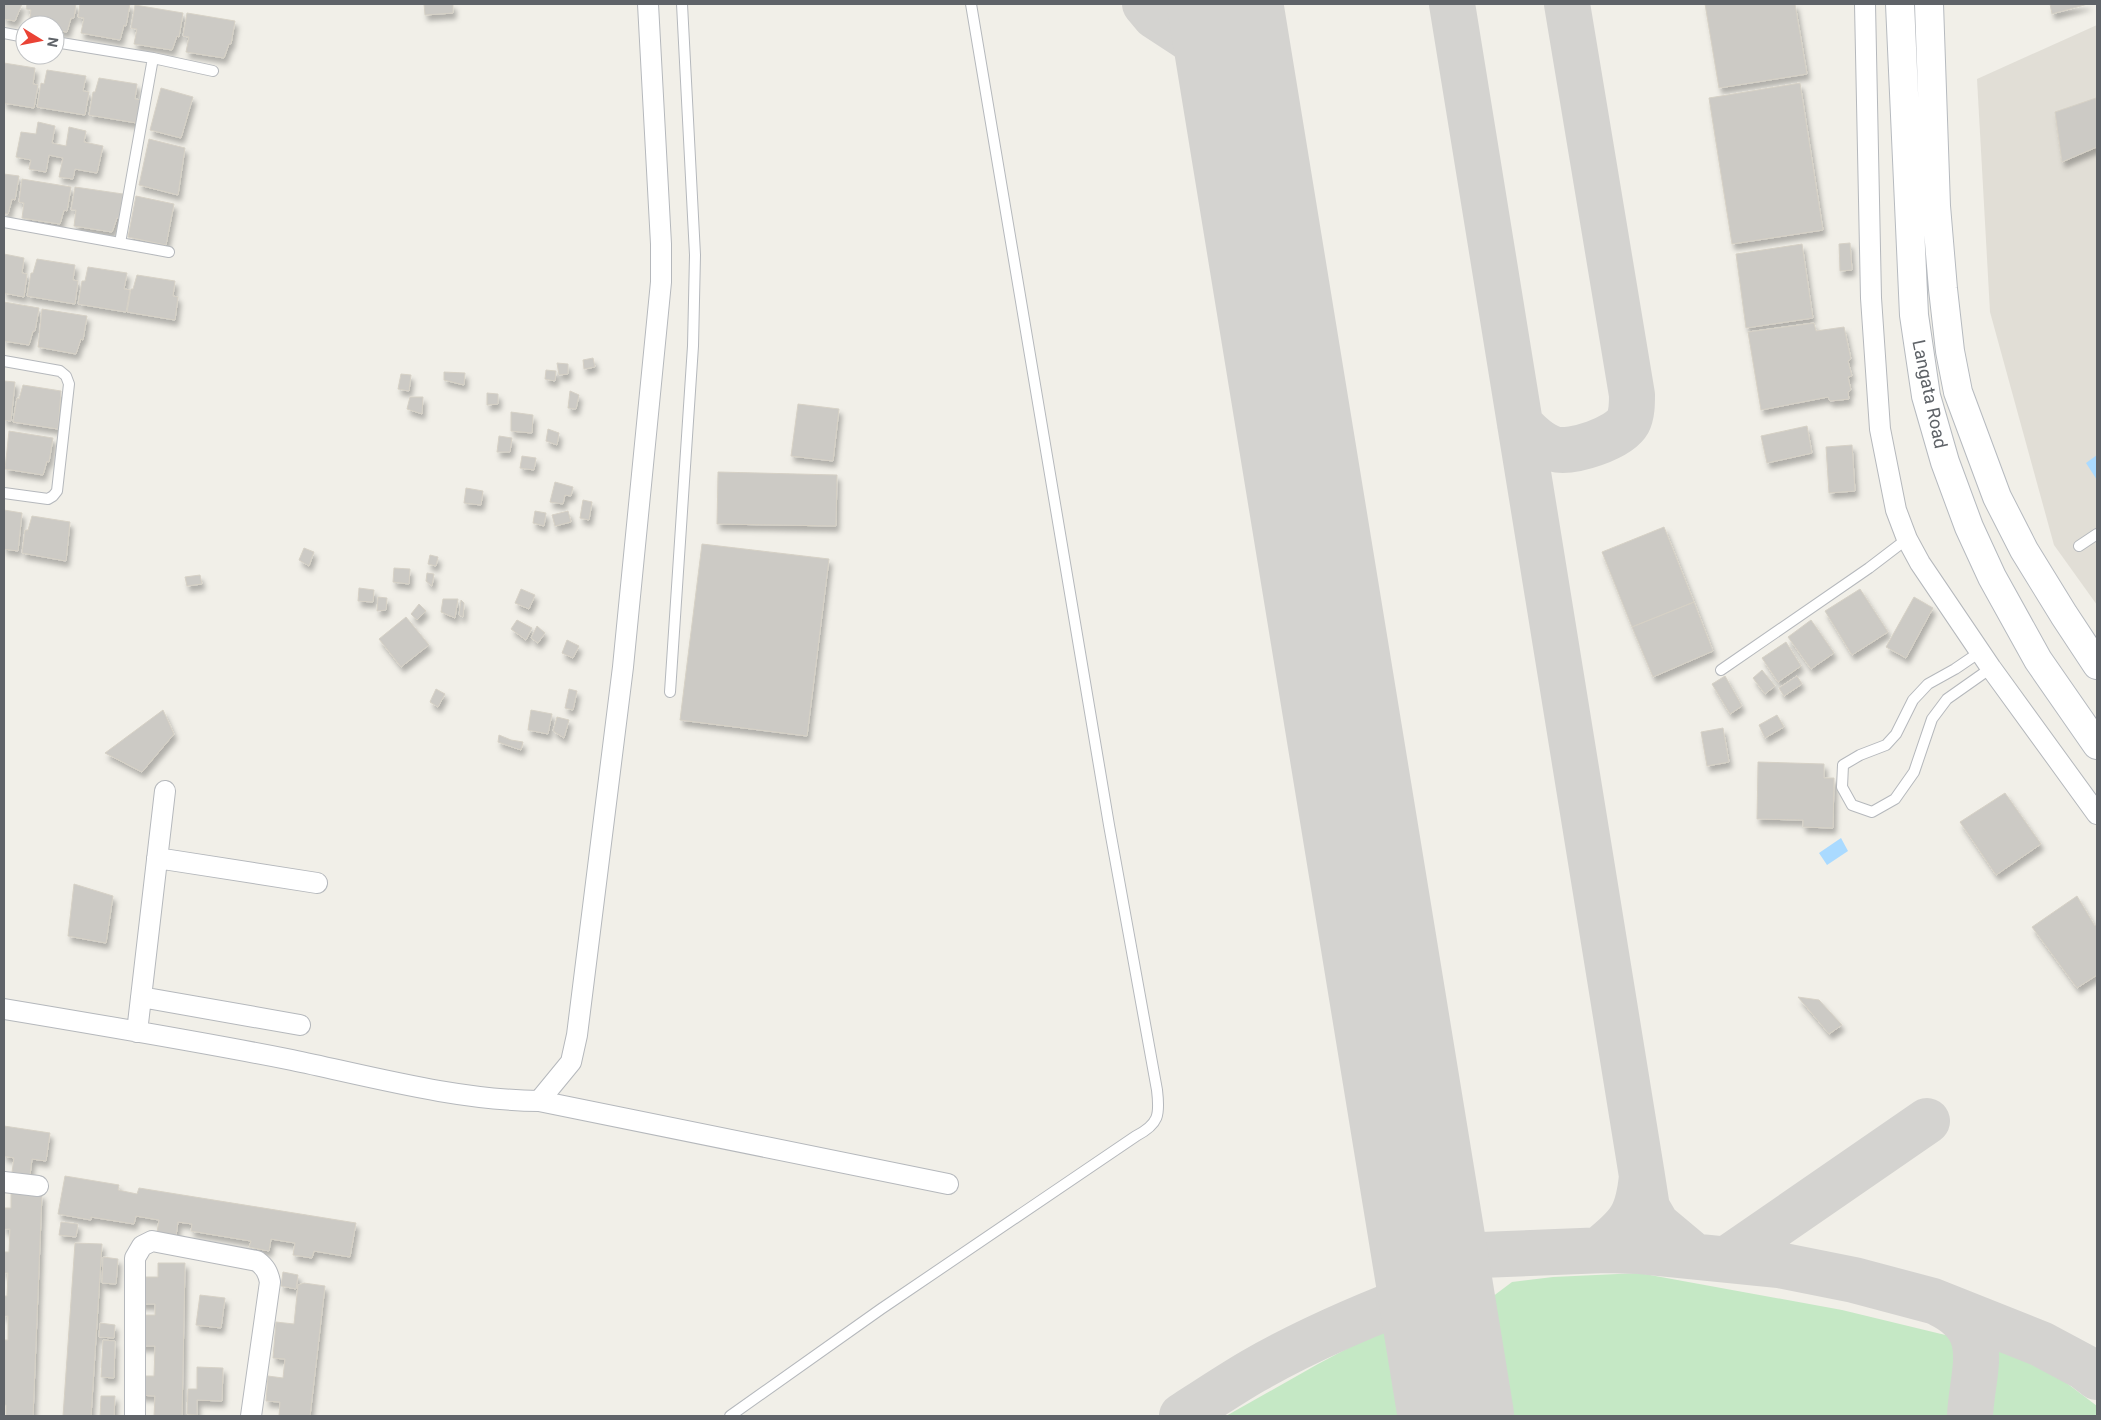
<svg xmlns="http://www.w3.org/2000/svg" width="2101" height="1420" viewBox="0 0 2101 1420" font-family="Roboto,sans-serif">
<defs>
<filter id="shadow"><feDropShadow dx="3" dy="5.5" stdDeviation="2.5" flood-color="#0004"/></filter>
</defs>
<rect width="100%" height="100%" fill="#f1efe8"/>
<path fill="#e1ded6" d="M2097,25V605L2054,545L1990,312L1977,79Z"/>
<path fill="#c5e8c5" d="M1639,1273L1842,1310L1995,1347L2060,1378L2097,1406V1416H1488L1474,1314L1488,1300L1512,1282L1553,1277Z
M1407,1317L1422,1416H1226L1318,1364Z"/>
<path fill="#aadaff" d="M2097,455V480L2086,463Z
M1841,838L1848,851L1827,865L1819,853Z"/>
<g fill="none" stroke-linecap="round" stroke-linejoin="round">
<path stroke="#d4d3d0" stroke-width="46" d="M1145,4L1155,16L1207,50
M1452,4L1642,1176
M1520,424C1530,435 1540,445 1554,449C1572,454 1619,438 1628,422C1632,414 1632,403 1632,395L1567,4
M1415,1164C1420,1189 1427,1246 1455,1256L1606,1250L1640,1251L1779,1265L1854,1280L1933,1301L2041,1344L2084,1367L2097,1377
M1599,1250C1630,1225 1638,1216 1642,1176L1647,1208L1657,1225L1694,1256
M1727,1259L1927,1121
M1940,1304C1994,1330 1972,1370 1970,1416
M1442,1331C1440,1307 1433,1280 1453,1263
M1182,1416C1205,1401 1229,1385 1253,1371C1311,1338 1372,1312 1435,1289"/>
<path stroke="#d4d3d0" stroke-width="116" d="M1225,4L1456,1416"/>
</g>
<path fill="#cccac5" stroke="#d6d1c6" filter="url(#shadow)" d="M4,4H22L15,21L4,19Z
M27,4H76L74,18H71L67,32L55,30V25H29L31,10L26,9Z
M80,4H130L126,26L124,25L120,40L81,33L84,18L78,17Z
M424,4H453V13L425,15Z
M1705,4H1795L1807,74L1719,88Z
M2050,4H2088L2052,14Z
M135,5L183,13L179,37L177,36L172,50L134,44L137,29L131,28Z
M187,13L235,21L231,44H229L224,58L186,52L189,37L183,36Z
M4,63L35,68L33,84L38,85L34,108L4,103Z
M47,70L86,76L83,91L89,92L85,115L37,107L41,83L44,84Z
M99,78L137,84L135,99L141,100L137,123L89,115L93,92H95Z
M1800,83L1823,230L1732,244L1709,98Z
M161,88L193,97L181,138L150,130Z
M2096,98L2097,147L2062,162L2055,112Z
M38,122L55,126L52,143L66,146L69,127L86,131L84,142L103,146L97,173L75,169L73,179L59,177L63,158L49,155L46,172L29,169L31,160L16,157L21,132L36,134Z
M149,139L185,148L178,195L139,185Z
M4,174L19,176L15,200L12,199L8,214L4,213Z
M22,179L71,187L67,211L64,210L60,224L22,218L24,203L19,202Z
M75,187L123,194L119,218H117L112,232L74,226L76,210H71Z
M136,196L174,204L166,245L128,237Z
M1850,243L1852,270L1840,271L1839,244Z
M1802,244L1813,318L1746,328L1736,254Z
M4,254L24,258L22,273L27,274L24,297L4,293Z
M37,259L75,265L73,280L78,281L75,304L27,296L31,273H33Z
M88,267L127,273L124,289L130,290L126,312L78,304L82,281H85Z
M137,275L175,281L173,296L178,297L175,320L127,312L131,289H133Z
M4,302L39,308L35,331H33L29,345L4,341Z
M42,309L87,316L83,340L81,339L76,354L38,347Z
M1814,323L1816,331L1844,327L1851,359L1848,361L1852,376L1848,377L1851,390L1848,392L1849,399L1830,401L1828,397L1761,410L1748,332Z
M593,358L595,367L584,369L583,360Z
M557,363L568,364V374L559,375Z
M546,370L556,371L555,381L545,379Z
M444,372L465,373L464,385L444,380Z
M401,374L411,375L409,391L398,389Z
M4,381L15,382L11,421L4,420Z
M23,385L61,391L58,429L13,422L17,398L19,399Z
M570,391L579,395L576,409L568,408Z
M487,393L498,394V404L487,405Z
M410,397H423L422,414L407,409Z
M798,404L839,409L833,461L791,456Z
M511,412L533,415L532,433L511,431Z
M1807,426L1812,453L1767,463L1761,436Z
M548,429L559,433L557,445L546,441Z
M9,431L53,438L49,462L47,461L43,475L5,469Z
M499,436L512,438L510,452H497Z
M1852,445L1855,491L1829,493L1826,447Z
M522,456L536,458L534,470L520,468Z
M718,472L837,475L836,526L717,524Z
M555,482L573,487L571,496L565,495L563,504L550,502Z
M466,488L483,491L481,505L464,503Z
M583,500L592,502L589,520L580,518Z
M4,510L22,513L18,551L4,549Z
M535,511L546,513L544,526L533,523Z
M568,511L571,522L555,526L552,515Z
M32,516L70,522L66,561L22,553L25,530H28Z
M1664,527L1694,602L1632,627L1602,552Z
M702,544L829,559L807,736L680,720Z
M304,548L314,552L309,566L299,560Z
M430,555L438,557L436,566L428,564Z
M394,568L410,569L409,584L393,582Z
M427,573L434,574L432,586L426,581Z
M200,575L202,584L187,586L185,577Z
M359,588L374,590L373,602L358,601Z
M521,589L535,595L529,609L515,603Z
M1860,589L1888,632L1852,655L1825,611Z
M378,597L387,598L386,610L377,611Z
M1914,597L1933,608L1906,658L1886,647Z
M443,599H458L455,618L441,612Z
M461,600L464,603L463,617L459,615Z
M1694,602L1713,651L1653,677L1632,627Z
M419,604L426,611L417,620L411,614Z
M406,617L429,645L401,667L379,639Z
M517,620L532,628L526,640L511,629Z
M1811,620L1834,653L1811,669L1788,637Z
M537,626L545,633L538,643L531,638Z
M567,640L579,646L573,658L562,653Z
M1786,642L1801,666L1778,682L1762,658Z
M1762,670L1775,686L1765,694L1753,678Z
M1725,676L1742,706L1730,714L1712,684Z
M1797,676L1802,684L1784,696L1779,688Z
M436,689L445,694L438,707L430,702Z
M569,689L577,691L573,710L565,708Z
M163,710L174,734L142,772L105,753Z
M531,710L552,714L548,734L528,730Z
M1777,715L1784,727L1765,738L1759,725Z
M557,717L569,720L564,738L553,731Z
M1723,728L1729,762L1707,766L1701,732Z
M499,735L511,740L523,742L521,750L498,742Z
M1758,762L1824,764V778H1834L1833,828L1803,827V820L1757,819Z
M2005,793L2041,844L1996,875L1960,822Z
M74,884L113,896L106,943L68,936Z
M2077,896L2095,926L2097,924V975L2077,988L2032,927Z
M1798,997L1819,1000L1842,1025L1829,1034Z
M4,1126L50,1133L46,1161L32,1159L30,1175L12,1172L14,1158L4,1156Z
M65,1176L119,1185L118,1190L137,1194L139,1188L356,1223L350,1257L314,1251L312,1258L293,1255L295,1243L271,1239L269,1251L249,1247L251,1241L191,1231L192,1224L178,1222L176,1236L157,1232L159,1220L136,1216L134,1224L91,1217V1220L58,1214Z
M11,1193L42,1194L33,1416H6V1405H4V1340H8V1316H4V1296H7L8,1273H4V1252H9L10,1229H4V1208H11Z
M61,1222L78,1224L76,1237L59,1235Z
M75,1243L102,1244L91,1416H63Z
M103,1257L118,1259L116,1284L102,1283Z
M158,1263H185L182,1416H154L155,1396L139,1395V1376H154L155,1346H139L140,1315H155V1304H140L141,1277H158Z
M283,1272L298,1275L296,1289L281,1286Z
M304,1283L325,1286L310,1416H279L280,1402L266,1401L268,1376L283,1378L285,1359L273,1358L276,1322L294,1324L298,1285Z
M200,1295L225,1298L221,1328L196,1325Z
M100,1323L115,1325L114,1338L99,1337Z
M103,1340L115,1341L114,1378L101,1377Z
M197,1367L223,1368L222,1401L197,1400V1415L187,1414L188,1389H197Z
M101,1396H115L114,1416H100Z"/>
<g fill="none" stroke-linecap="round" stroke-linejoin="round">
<defs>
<path id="service" d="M4,33L25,37
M55,42L153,58L213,71
M4,222L169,252
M120,243L153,58
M4,361L60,371L66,376L69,384L57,491L53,496L48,499L4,493
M2079,546L2097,534
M1980,652L1955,669L1928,684L1913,700L1896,734L1886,745L1860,755L1843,765L1842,787L1852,805L1872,812L1895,799L1914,772L1932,719L1947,699L1991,668
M1721,670L1869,568L1907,539
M670,692L693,346L695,255L682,4
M730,1416L881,1309L1136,1136C1159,1124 1160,1115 1157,1090L1109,825L971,4"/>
<path id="minor" d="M1865,4L1871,298L1880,429L1896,510L1907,539L1920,563L1991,668L2097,814
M157,858L317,883
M141,997L300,1025
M4,1009C100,1025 196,1041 292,1060C373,1077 456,1100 539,1101L571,1062L577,1035L623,667L661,282V244L648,4
M137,1032L165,791
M539,1101L948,1184
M4,1182L38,1186
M135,1416V1258L142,1246L152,1241L257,1261C265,1267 268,1272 270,1282L251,1416"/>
<path id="secondary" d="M1900,4L1914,315L1926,396L1945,462L1969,527L1992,577L2038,660L2097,745
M1929,4L1936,206L1943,289L1950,351L1958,392L1997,497L2024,550L2064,615L2097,665"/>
</defs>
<use href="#service" stroke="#b5b8bc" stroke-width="12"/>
<use href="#minor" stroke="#b5b8bc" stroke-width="22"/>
<use href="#secondary" stroke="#b6babf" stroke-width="30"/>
<use href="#service" stroke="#fff" stroke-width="10"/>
<use href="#minor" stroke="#fff" stroke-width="20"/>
<use href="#secondary" stroke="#fff" stroke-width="28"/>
</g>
<g text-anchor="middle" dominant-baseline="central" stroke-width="4" stroke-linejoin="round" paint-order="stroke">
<g font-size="18" fill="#5f6368" stroke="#fff">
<text transform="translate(1930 394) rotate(78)">Langata Road</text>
</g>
</g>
<rect width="2101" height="1420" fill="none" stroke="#5f6368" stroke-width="10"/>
<g transform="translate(40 40) rotate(100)"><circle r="24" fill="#ffffff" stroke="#bfc1c3"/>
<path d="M0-4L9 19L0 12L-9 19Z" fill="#ea4335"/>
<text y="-8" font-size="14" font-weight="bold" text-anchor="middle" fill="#5f6368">N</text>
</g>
</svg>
